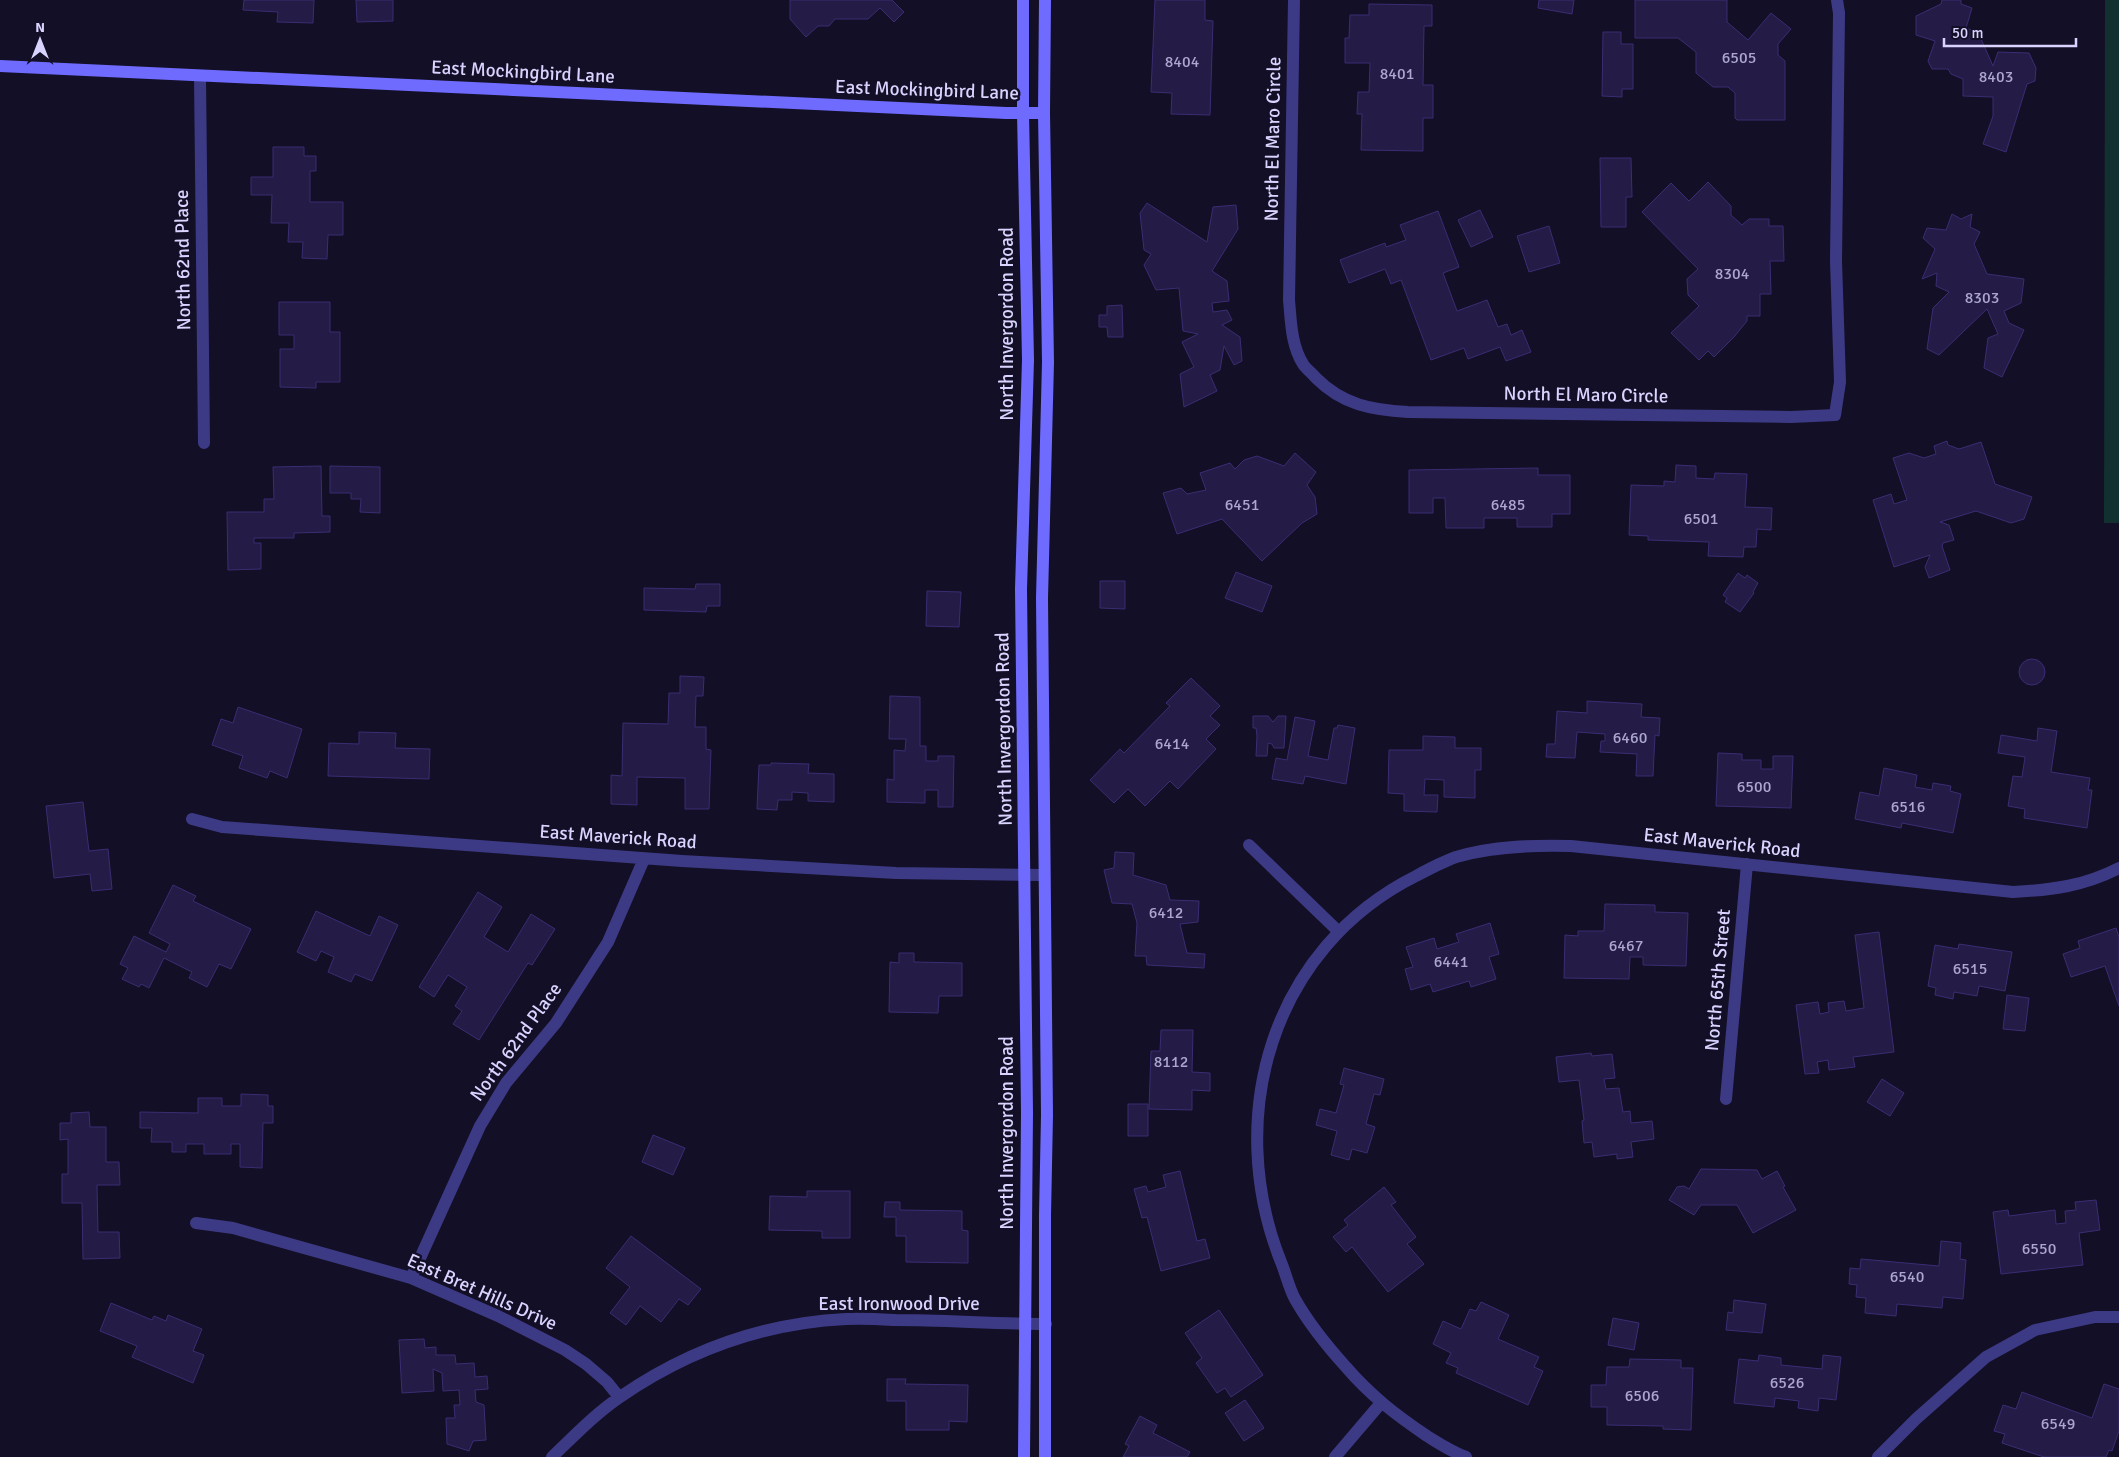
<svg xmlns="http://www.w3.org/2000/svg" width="2119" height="1457" viewBox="0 0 2119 1457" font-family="Signika,sans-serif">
<rect width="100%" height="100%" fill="#130f26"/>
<path fill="#12302f" d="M2105,0H2119V523H2104Z"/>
<path fill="#241b47" stroke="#3b2d73" d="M244,0H314L313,23L277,22L278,12L243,10Z
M356,0H393V21L357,22Z
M790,0H892L904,12L894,22L880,8L868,19H835L829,26H818L806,37L790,19Z
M1155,0H1205V20L1213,21L1210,115L1171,114L1172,93L1151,92Z
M1539,0H1574L1572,14L1538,8Z
M1635,0H1727V22L1748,40L1771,13L1791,29L1778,44V55L1785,61V120H1737L1735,118V93L1728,87H1713L1696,73V52L1678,38H1635Z
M1942,0H1961V4L1972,8L1966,28L1978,32L1993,66L1998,52L2029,53L2036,68L2035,81L2027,84L2006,152L1983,144L1993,116V97L1963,96V79L1951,74L1948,69H1932L1928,61L1935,41L1916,35V16L1941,4Z
M1369,4L1432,5V26H1424L1423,85H1433V118H1423V151L1361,150L1362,114H1357L1358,92H1369L1370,63H1345V38H1349L1350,15H1369Z
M1603,32H1621V44H1633V89H1622V97L1602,96Z
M273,147H304V156H316V171H310V202H343V235H328L327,259L302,258L303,242H288L289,223H271L272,195H251V177H273Z
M1600,158H1631L1632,197H1626V227H1601Z
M1708,182L1731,206V215L1742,225L1749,219H1769V226H1783L1784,261H1770L1771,294H1760V316H1747V321L1734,337L1714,357L1708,351L1699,360L1671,333L1699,306L1688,295L1687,279L1698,269L1642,212L1671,183L1689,201Z
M1147,203L1207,242L1213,207L1236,205L1238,229L1212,271L1227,281L1229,301L1212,303L1213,312L1227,310L1232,320L1222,325L1240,337L1242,361L1234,365L1224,346L1220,370L1210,375L1217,391L1184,407L1180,374L1194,367L1182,342L1198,334L1183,331L1179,288L1156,290L1144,265L1151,254L1144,250L1140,213Z
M1480,210L1493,237L1471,247L1458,220Z
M1438,211L1459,267L1443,273L1457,311L1487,300L1498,327L1507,324L1511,335L1522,330L1531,352L1506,361L1500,347L1468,359L1464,348L1431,360L1401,280L1391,284L1385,269L1349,283L1340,260L1385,243L1386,247L1406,240L1400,225Z
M1952,214L1961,219L1972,214L1970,227L1980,232L1974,244L1987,274L2024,279L2021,303L2004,311L2009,323L2024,330L2002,377L1984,368L1988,338L1998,334L1987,309L1939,355L1927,349L1933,308L1949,292L1936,286L1937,273L1922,279L1935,249L1923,238L1927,228L1946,230Z
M1549,226L1560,263L1529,272L1517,236Z
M279,302H330V332H340V382H316V388L280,387V349H294V335H279Z
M1122,305L1123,337H1108L1107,327H1099V315H1107V306Z
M1947,441L1948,445L1959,449L1981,442L1995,484L2032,497L2024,519L2011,523L1976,511L1940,522L1949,525L1954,540L1943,543L1942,546L1950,570L1929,578L1925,567L1930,555L1894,567L1873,500L1891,494L1894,504L1907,500L1893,458L1909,453L1924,458L1936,454L1934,446Z
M1295,453L1316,472L1307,485L1315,497L1317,514L1302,523L1262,561L1222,519L1177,534L1163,493L1181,488L1187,494L1206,490L1200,473L1230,463L1235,469L1244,460L1257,456L1284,466Z
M1676,465L1696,466V478L1714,479L1715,473L1747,474L1745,507L1772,508L1771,530L1757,529L1756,547H1744L1743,557L1708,556L1709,542L1648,540V536L1629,535L1631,485L1664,486V481L1675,482Z
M321,466L322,516H330V532L294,533V538H254V543H261V569L228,570L227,512H264V499H274L273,467Z
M330,466L380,467V513L360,512L361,499H351V493H330Z
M1538,468V475H1570V514H1552V527H1517V518H1484V528H1446L1445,498H1433V513H1409V470Z
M1236,572L1272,586L1262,612L1225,598Z
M1738,573L1745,578L1747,575L1758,583L1753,592L1754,593L1740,612L1725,602L1727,598L1723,595Z
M1100,581H1125V609L1100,608Z
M696,584H720V606H707L706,612L644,610V588L695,589Z
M927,591L961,592L959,627L926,626Z
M2019 672a13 13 0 1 1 26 0a13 13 0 1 1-26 0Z
M680,676L704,677L703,696H696L695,727H706V749L711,750L709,809H685V778L637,777V805L611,804V775L622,776L623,723L668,724L669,693H680Z
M1191,678L1220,706L1210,716L1220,725L1206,739L1216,749L1178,789L1170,781L1145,806L1128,789L1114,803L1090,780L1120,749L1124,753L1170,706L1166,703Z
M890,696L920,697V746H926V761H938V756H954L953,807H938V790H925V803L887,802V779L894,780V750L905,751L906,739H889Z
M1587,701L1642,704L1641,717L1660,718L1659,736L1655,735L1653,776H1636L1637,754L1600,752L1601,741H1605V734L1577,732L1575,758L1546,757L1547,744H1555L1557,711L1587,713Z
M238,707L302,729L287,778L270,771L267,778L239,768L243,756L212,745L221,719L233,723Z
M1253,716H1268L1273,722L1278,716H1286L1284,748H1274L1272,744L1268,743L1267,756H1256L1257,736L1256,728H1253Z
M1295,717L1315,721L1308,756L1328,760L1334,728H1337L1338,725L1355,728L1346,784L1305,776L1303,784L1272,779L1276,758L1287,760Z
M2038,728L2057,731L2051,772L2090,778L2088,790H2092L2087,828L2024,818L2025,809L2008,806L2013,776L2022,777L2025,757L1998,753L2001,735L2037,741Z
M359,732L396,733L395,748L430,749L429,779L328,776L329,743L359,744Z
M1423,736L1455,737V748H1481V770H1475V798L1444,797V780L1425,779L1424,795H1438L1437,812L1404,811V794L1388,793L1389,750H1423Z
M1718,753L1742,754V760H1761V769H1773V756H1793L1791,808L1716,806Z
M771,763L809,764L808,773L834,774V802L808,801V793L792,792V800H778L777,810L757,809L759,765H771Z
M1884,768L1917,775L1915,787L1932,790L1933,783L1951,786L1950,791L1961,794L1953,833L1902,823L1901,828L1855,819L1860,792L1879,796Z
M83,802L89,851L108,849L112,889L92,891L90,874L54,878L46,806Z
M1115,852L1134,853L1133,875L1166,885L1170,900L1199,901L1198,922L1180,924L1187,953L1205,954L1204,968L1147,965L1146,956H1135L1137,923L1132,904L1112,903L1104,870L1114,868Z
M173,885L196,896L193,901L251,929L231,969L219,964L207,987L189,978L192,972L164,958L149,988L141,984L139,987L122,979L128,968L120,964L134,936L166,952L170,944L149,933Z
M478,892L502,907L484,937L508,952L531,914L555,929L532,965L528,963L479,1040L453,1024L462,1011L455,1006L467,987L448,975L434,997L419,987Z
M1605,904L1655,905V912L1688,913L1686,966L1643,965V957H1630L1629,979L1564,978L1565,935L1578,936V931H1604Z
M316,911L370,936L379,916L398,925L372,981L355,974L351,982L328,972L334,957L321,951L316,961L297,952Z
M1490,923L1499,954L1489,957L1496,979L1471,987L1469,981L1433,992L1430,984L1411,990L1405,969L1413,967L1406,947L1434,938L1437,949L1459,942L1456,934Z
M2116,928L2119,937V1006L2105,966L2071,977L2063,954L2080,948L2078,941Z
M1879,932L1894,1052L1853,1057L1855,1067L1829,1070L1828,1060L1817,1062L1819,1073L1805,1074L1796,1005L1818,1002L1820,1014L1829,1012L1828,1003L1844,1001L1846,1011L1864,1008L1855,935Z
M1959,944L2012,952L2005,991L1979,986L1977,996L1954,992L1953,999L1935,995L1936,988L1928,986L1935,945L1958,949Z
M899,953H914V962L962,963V996H939L938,1013L889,1012L890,962L899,963Z
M2007,995L2029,998L2025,1031L2003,1029Z
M1161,1030H1193L1192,1072L1210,1073V1091L1192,1090V1110L1149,1109L1151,1051H1160Z
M1591,1053L1592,1056L1612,1054L1615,1078L1604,1079L1606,1089L1619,1088L1623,1112L1630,1111L1631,1123L1652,1121L1654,1139L1631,1142L1633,1157L1617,1159V1154L1594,1157L1592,1142L1584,1143L1582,1121L1584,1120L1579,1080L1559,1082L1556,1057Z
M1344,1068L1384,1079L1380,1095L1374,1094L1366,1124L1375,1127L1367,1153L1352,1149L1349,1160L1331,1155L1337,1131L1316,1125L1320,1109L1336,1113L1344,1085L1340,1084Z
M1882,1079L1904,1093L1890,1116L1867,1102Z
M241,1094L268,1095V1106H273V1123H263L262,1168L240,1167V1144H231V1154H204V1144H186V1152H172V1142H151L152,1128H140V1112L198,1113V1098H222V1106H241Z
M1128,1104H1148V1136H1128Z
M89,1112L90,1127H106V1162H119L120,1185H97L98,1232H119L120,1258L83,1259L82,1203H62V1174H68V1139L60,1140V1123H71V1113Z
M653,1135L685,1148L673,1175L642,1162Z
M1701,1169L1757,1170L1762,1179L1777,1171L1785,1186L1783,1187L1796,1210L1753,1233L1737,1205H1701L1694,1215L1669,1200L1677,1187L1684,1186L1689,1189Z
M1180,1171L1197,1241L1205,1239L1210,1258L1161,1271L1147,1217L1142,1218L1134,1189L1146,1186L1148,1192L1166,1187L1163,1175Z
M1384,1187L1396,1202L1391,1205L1416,1237L1407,1244L1424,1264L1388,1292L1352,1247L1346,1252L1333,1237L1348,1225L1344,1220Z
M807,1191H850V1238H822V1231L769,1230L770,1196L807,1197Z
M2096,1200L2100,1230L2079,1233L2083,1265L2001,1274L1993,1212L2008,1210L2009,1216L2055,1210L2056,1224L2066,1223L2065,1211L2076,1210L2075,1202Z
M885,1202H900V1210L962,1211V1230L968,1231V1263L906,1262V1236H896V1217H884Z
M631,1236L701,1289L688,1305L679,1299L661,1322L640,1306L626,1325L610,1313L630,1287L606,1268Z
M1941,1241L1961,1243L1960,1259L1966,1260L1963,1299L1943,1297L1942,1308L1897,1304L1896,1316L1865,1313L1866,1298L1856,1297L1857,1285L1849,1284L1850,1268L1860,1269L1861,1259L1939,1266Z
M1734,1300L1766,1304L1762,1333L1726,1330L1728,1312L1733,1313Z
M1481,1302L1509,1315L1498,1339L1539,1357L1534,1367L1543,1371L1528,1405L1456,1373L1458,1368L1446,1363L1451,1353L1433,1344L1443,1321L1461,1329L1470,1309L1476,1311Z
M111,1303L152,1320L154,1316L166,1321L168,1315L202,1329L193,1351L204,1355L193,1383L132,1357L137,1346L100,1331Z
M1219,1310L1263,1375L1231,1397L1225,1388L1217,1393L1196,1363L1202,1358L1185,1333Z
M1613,1318L1639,1323L1634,1350L1608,1345Z
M424,1339L425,1348L436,1347V1355H455L456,1364L474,1363L475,1377L487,1376L488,1389L475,1390L476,1402L484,1405L486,1440L473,1441L469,1451L447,1444L446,1418H455L454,1405H460L459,1390L443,1391L442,1373L433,1369L434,1391L402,1393L399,1340Z
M1759,1355L1781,1358V1365L1822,1369L1823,1355L1841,1357L1836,1400L1819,1398L1818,1411L1798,1408L1799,1401L1775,1398L1774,1407L1734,1403L1739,1359L1758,1361Z
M1630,1359L1681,1360V1368H1693L1691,1430L1663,1429V1426L1607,1425V1407H1591V1385H1606L1607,1367H1629Z
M887,1379H906L905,1384L968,1385L967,1422L949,1421V1430H906V1401H887Z
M2104,1384L2119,1389V1431L2112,1451L2109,1450L2106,1457H2044L2002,1443L2005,1434L1994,1431L2003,1405L2016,1409L2022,1392L2092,1418Z
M1245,1400L1264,1428L1244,1441L1225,1413Z
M1140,1416L1157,1425L1153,1433L1190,1452L1187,1457H1123L1129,1446L1125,1444Z"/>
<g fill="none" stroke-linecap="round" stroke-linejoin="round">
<path stroke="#3d3a85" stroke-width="12" d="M1294,0L1289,300C1291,321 1291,345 1303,364C1306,369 1312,373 1316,378C1343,405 1372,410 1408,412L1791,417L1835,415L1840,382L1836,261L1839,13L1837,0
M200,77L204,443
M192,819L222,827L682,861L896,873L1043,875
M1249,845L1338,931
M1726,1099L1747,864
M196,1223L233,1228L411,1278L498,1316L565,1350L586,1364L607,1382L619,1397
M411,1278L480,1126L506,1083L556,1023L608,942L644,859
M552,1457C574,1436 595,1414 620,1397C687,1351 764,1323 846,1319C862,1318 878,1319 895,1320C945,1320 995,1324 1046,1324
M1335,1457L1381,1403
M1466,1457C1452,1452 1440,1444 1427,1436C1396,1415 1371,1396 1346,1367C1327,1346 1309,1324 1295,1299C1289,1288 1286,1274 1281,1262C1223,1116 1272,948 1416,876C1429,869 1442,862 1456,857C1493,846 1533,845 1571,846L2013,892C2052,890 2084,886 2119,868
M1878,1457L1916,1419L1986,1357L2035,1330L2095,1317H2119"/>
<path stroke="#6f6bff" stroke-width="12" d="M1023,0V113L1028,360L1021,589L1027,1113L1024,1457
M1045,0L1044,113L1048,362L1042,598L1047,1115L1045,1215V1457
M0,66L1006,113H1044"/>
</g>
<g text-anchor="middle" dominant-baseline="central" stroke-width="5" stroke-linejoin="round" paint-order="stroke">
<g font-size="16" fill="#aca6d1">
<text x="1739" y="58">6505</text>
<text x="1182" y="62">8404</text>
<text x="1397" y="74">8401</text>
<text x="1996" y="77">8403</text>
<text x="1732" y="274">8304</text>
<text x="1982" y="298">8303</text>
<text x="1242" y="505">6451</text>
<text x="1508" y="505">6485</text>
<text x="1701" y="519">6501</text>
<text x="1630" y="738">6460</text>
<text x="1172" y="744">6414</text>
<text x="1754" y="787">6500</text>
<text x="1908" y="807">6516</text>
<text x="1166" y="913">6412</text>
<text x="1626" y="946">6467</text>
<text x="1451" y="962">6441</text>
<text x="1970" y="969">6515</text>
<text x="1171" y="1062">8112</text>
<text x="2039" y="1249">6550</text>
<text x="1907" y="1277">6540</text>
<text x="1787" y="1383">6526</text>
<text x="1642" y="1396">6506</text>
<text x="2058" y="1424">6549</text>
</g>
<g font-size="19" fill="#d9d4ff" stroke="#130f26">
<text transform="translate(523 72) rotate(3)">East Mockingbird Lane</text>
<text transform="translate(927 90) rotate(2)">East Mockingbird Lane</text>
<text transform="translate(1273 139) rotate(-89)">North El Maro Circle</text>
<text transform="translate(183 260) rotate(-91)">North 62nd Place</text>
<text transform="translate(1007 324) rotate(-90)">North Invergordon Road</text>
<text transform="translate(1586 395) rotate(1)">North El Maro Circle</text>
<text transform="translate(1004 729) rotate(-91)">North Invergordon Road</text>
<text transform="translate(618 837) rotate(4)">East Maverick Road</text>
<text transform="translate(1722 843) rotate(6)">East Maverick Road</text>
<text transform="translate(1718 980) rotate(-85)">North 65th Street</text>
<text transform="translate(516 1042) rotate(-54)">North 62nd Place</text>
<text transform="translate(1007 1133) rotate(-90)">North Invergordon Road</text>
<text transform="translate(482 1292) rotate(24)">East Bret Hills Drive</text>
<text x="899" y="1304">East Ironwood Drive</text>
</g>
</g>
<g transform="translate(40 40)" stroke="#130f26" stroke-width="4" paint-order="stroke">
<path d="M0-4L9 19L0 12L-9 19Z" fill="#d9d4ff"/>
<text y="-8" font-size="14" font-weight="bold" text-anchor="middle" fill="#d9d4ff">N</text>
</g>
<path d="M1944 38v8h132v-8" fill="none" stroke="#d9d4ff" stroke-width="2.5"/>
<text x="1952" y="38" font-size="15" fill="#d9d4ff" stroke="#130f26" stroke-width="4" paint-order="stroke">50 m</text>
</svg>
